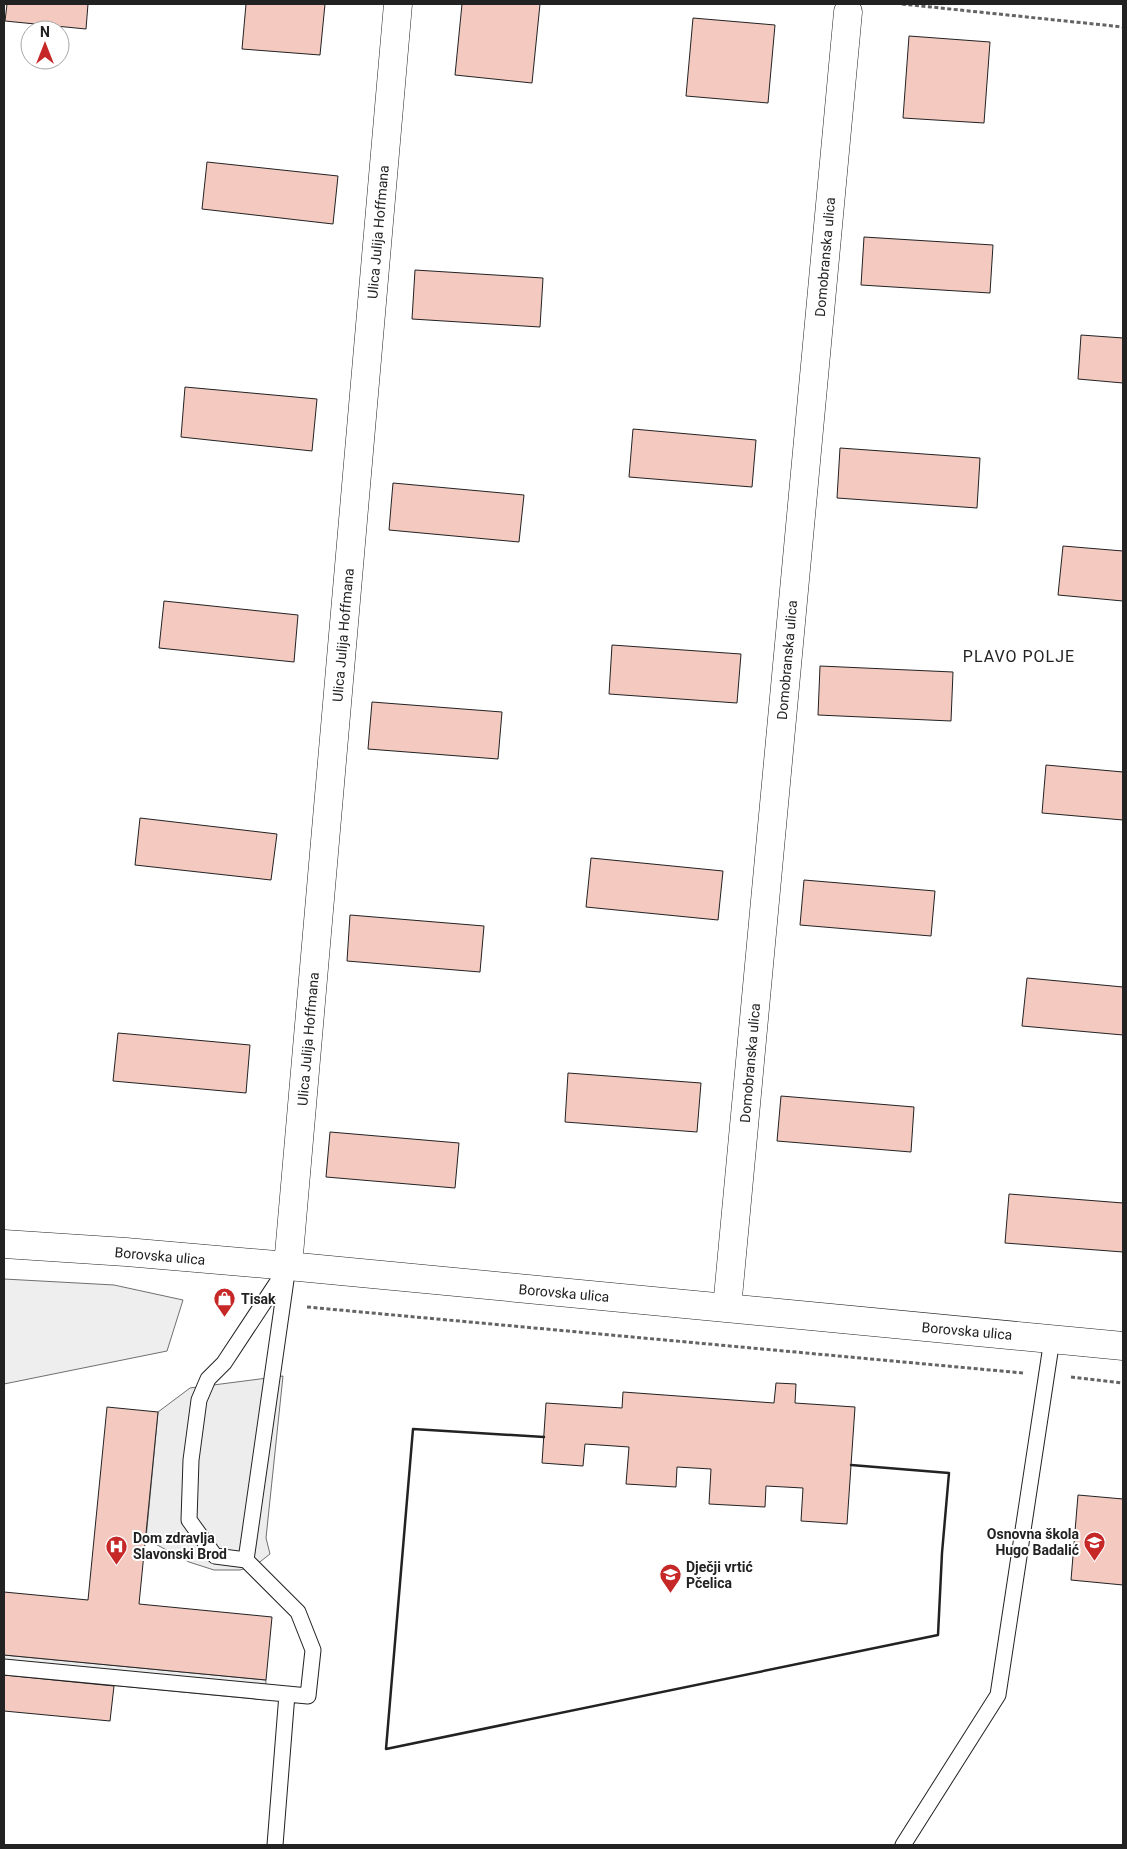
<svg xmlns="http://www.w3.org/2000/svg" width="1127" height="1849" viewBox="0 0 1127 1849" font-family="Roboto,sans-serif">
<rect width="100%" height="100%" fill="#fff"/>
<path fill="#eee" stroke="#6f6f6f" d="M4,1279L114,1285L183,1300L167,1351L4,1384Z"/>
<path fill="#ededed" stroke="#6f6f6f" d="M283,1376L266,1538L270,1554L256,1565L240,1570H214L189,1562L146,1539L158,1412L190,1388Z
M4,1655L266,1680L265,1700L4,1675Z"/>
<path fill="#f3c9c0" stroke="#222" d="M7,4H88L86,29L5,21Z
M246,4H325L320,55L242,49Z
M462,4H540L532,83L455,75Z
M693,18L775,25L768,103L686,96Z
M909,36L990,42L984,123L903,118Z
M207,162L338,176L333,224L202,209Z
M864,237L993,245L990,293L861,285Z
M415,270L543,278L540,327L412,319Z
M1081,335L1123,338V383L1078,379Z
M185,387L317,399L312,451L181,437Z
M633,429L756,440L752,487L629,477Z
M840,448L980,458L977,508L837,498Z
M393,483L524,495L519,542L389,530Z
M1063,546L1123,551V601L1058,595Z
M164,601L298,615L294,662L159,648Z
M612,645L741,654L737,703L609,694Z
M820,666L953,672L951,721L818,715Z
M372,702L502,712L498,759L368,749Z
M1046,765L1123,772V820L1042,813Z
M140,818L277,834L271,880L135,865Z
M591,858L723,871L718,920L586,907Z
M804,880L935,891L931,936L800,925Z
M350,915L484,926L480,972L347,961Z
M1027,978L1123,987V1035L1022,1026Z
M118,1033L250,1045L246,1093L113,1081Z
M568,1073L701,1083L697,1132L565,1122Z
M781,1096L914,1107L911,1152L777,1141Z
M330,1132L459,1143L455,1188L326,1177Z
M1009,1194L1123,1203V1252L1005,1243Z
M776,1383L796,1384L795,1403L855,1407L847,1524L801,1521L803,1488L766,1486L765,1507L709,1504L711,1469L677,1467L676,1487L626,1484L629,1447L585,1444L583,1466L542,1463L546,1403L622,1408L623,1392L774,1403Z
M107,1407L158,1412L139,1604L272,1617L266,1680L4,1655V1592L88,1600Z
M1078,1495L1123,1499V1585L1071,1580Z
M4,1675L114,1686L110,1721L4,1711Z"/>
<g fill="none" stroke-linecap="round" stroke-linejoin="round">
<defs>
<path id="service" d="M288,1266L246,1560L215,1556L189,1520L191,1460L199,1400L208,1379L224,1363Z
M4,1667L308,1696L313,1650L298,1612L246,1560
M275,1845L287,1694
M903,1845L998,1695L1052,1339"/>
<path id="minor" d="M4,1244L126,1252L288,1266L1123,1346
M288,1266L398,4
M727,1308L848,12"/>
</defs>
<use href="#service" stroke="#222" stroke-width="17"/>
<use href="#minor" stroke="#222" stroke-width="29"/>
<path stroke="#646464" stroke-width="3" stroke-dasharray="4 2.5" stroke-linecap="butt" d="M902,4L1123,27
M307,1307L1023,1373
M1071,1377L1123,1383"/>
<use href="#service" stroke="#fff" stroke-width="15"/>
<use href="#minor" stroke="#fff" stroke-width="28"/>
<path stroke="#222" stroke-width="2.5" d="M544,1437L413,1429L386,1749L938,1635L942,1553L949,1473L851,1465"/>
</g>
<defs>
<symbol id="shop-pin" viewBox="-11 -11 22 30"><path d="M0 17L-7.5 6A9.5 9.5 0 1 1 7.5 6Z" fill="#c62828" stroke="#fff"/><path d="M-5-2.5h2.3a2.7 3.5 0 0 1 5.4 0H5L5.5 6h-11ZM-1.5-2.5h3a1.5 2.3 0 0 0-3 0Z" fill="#fff"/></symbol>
<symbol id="school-pin" viewBox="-11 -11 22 30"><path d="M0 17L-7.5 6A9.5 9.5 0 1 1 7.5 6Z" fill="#c62828" stroke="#fff"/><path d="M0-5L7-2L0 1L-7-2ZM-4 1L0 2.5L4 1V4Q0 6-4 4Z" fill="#fff"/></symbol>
<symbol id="hospital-pin" viewBox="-11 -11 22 30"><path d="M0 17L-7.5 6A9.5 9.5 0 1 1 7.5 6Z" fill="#c62828" stroke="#fff"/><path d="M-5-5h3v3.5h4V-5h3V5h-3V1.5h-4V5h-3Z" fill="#fff"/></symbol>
</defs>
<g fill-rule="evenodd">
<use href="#shop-pin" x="212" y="1286" width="25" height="34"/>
<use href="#school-pin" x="1082" y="1530" width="25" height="34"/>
<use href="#hospital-pin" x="104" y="1534" width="25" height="34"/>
<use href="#school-pin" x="658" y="1562" width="25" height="34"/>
</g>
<g text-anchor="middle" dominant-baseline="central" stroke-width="4" stroke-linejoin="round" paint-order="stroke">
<g font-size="14" fill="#222" stroke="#fff">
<text transform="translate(378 232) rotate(-85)">Ulica Julija Hoffmana</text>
<text transform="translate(825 257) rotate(-85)">Domobranska ulica</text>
<text transform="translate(343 635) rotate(-85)">Ulica Julija Hoffmana</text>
<text transform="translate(787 660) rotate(-85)">Domobranska ulica</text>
<text transform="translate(308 1039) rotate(-85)">Ulica Julija Hoffmana</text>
<text transform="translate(750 1063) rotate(-85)">Domobranska ulica</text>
<text transform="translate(160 1256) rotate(5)">Borovska ulica</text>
<text transform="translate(564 1293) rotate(5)">Borovska ulica</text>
<text transform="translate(967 1331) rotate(5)">Borovska ulica</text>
</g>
<g font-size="14" font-weight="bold" fill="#222" stroke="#fff" text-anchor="start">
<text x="241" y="1299">Tisak</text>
<text x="1079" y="1534" text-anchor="end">Osnovna škola<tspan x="1079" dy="16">Hugo Badalić</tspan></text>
<text x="133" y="1538">Dom zdravlja<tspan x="133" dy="16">Slavonski Brod</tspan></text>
<text x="686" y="1567">Dječji vrtić<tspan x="686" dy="16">Pčelica</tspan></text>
</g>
<g font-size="16" letter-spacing="1" fill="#222" stroke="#fff">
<text x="1019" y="656">PLAVO POLJE</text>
</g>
</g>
<rect width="1127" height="1849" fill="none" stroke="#222222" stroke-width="10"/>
<g transform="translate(45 45)"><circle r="24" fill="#ffffff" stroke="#a7a7a7"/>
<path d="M0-4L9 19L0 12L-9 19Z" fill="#c62828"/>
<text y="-8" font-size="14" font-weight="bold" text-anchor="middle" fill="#222222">N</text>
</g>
</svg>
